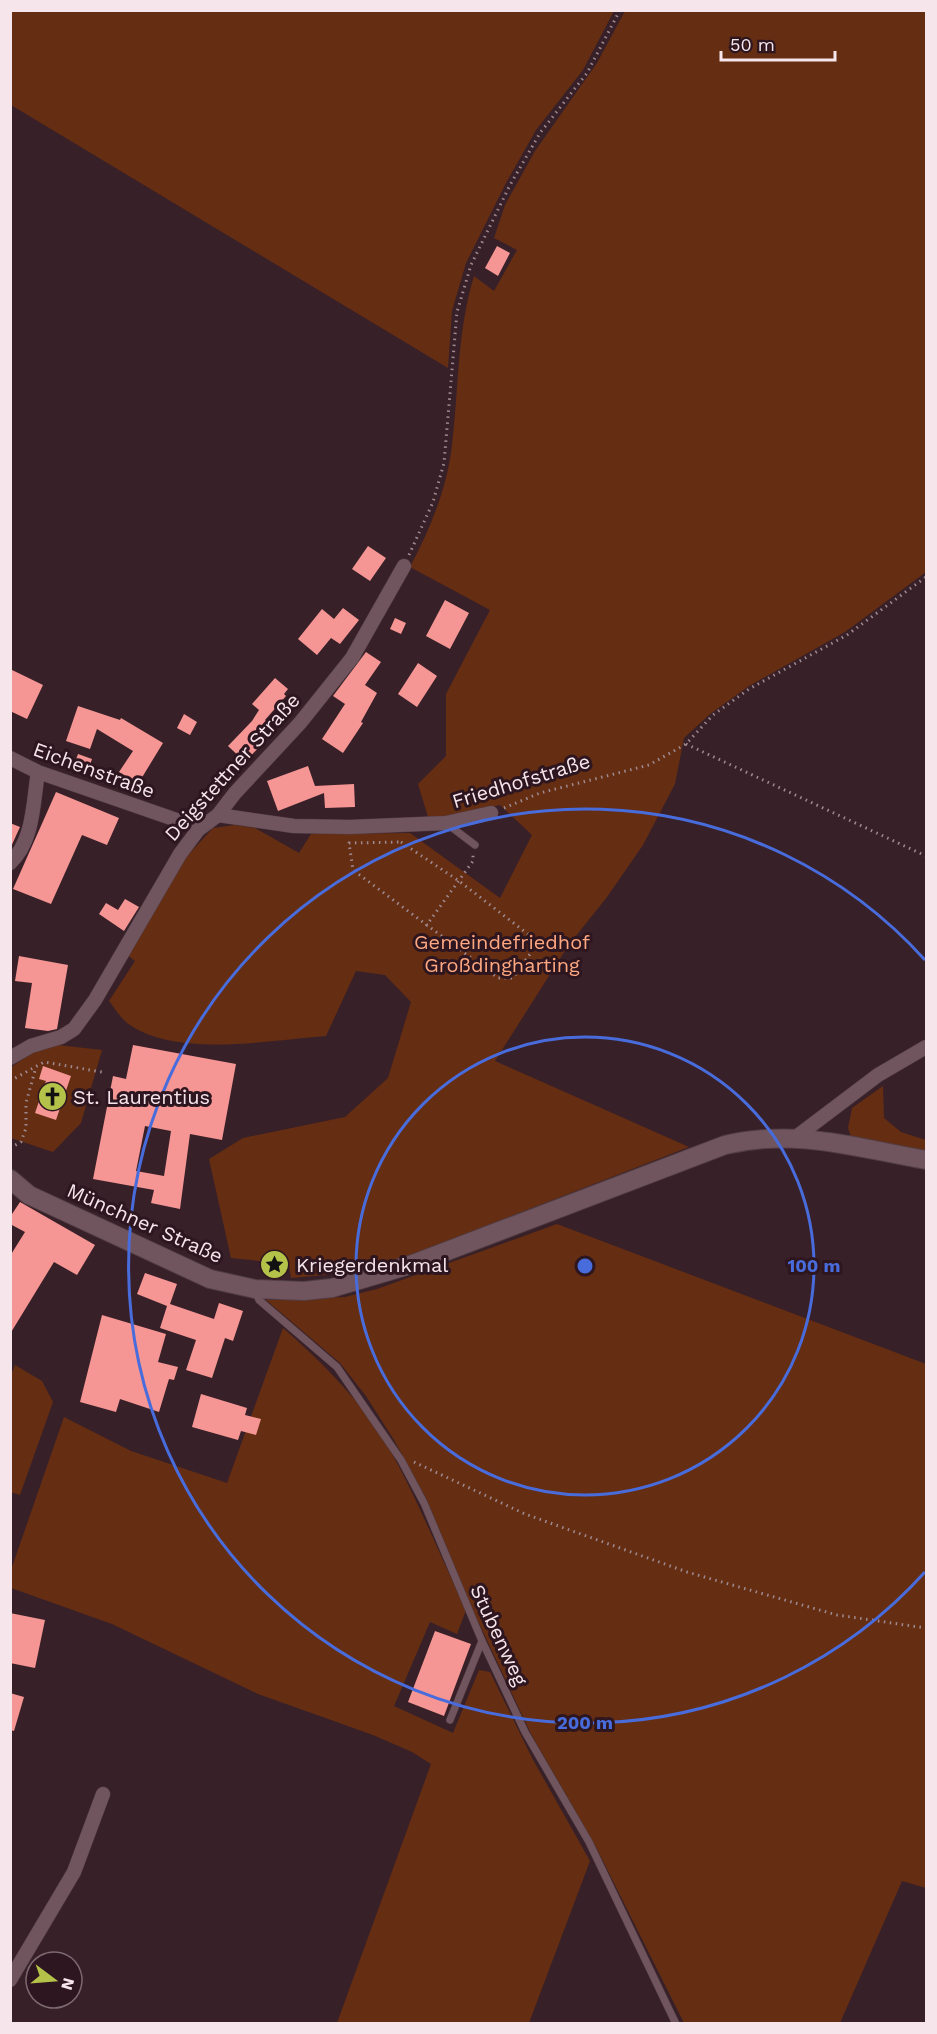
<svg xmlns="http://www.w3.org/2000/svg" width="937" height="2034" viewBox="0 0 937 2034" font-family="'Work Sans',sans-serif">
<rect width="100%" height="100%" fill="#382028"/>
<path fill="#652d12" d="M11,10H614V11L583,70L536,130L506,183L466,263L452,311L448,368L11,105Z
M625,11H926V572L845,632L749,686L710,714L684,738L675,784L643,845L607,897L568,946L495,1061L689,1147L370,1271L291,1278L289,1264L231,1258L209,1159L243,1138L345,1117L388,1078L411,1002L385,975L356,971L326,1036C269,1040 180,1058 130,1025C122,1020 115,1009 109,1001L135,961L127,955L187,856L213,828L235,825L255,828L299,853L311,834L410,833L500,898L532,835L500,805L453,816L428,817L418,784L446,756V694L490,610L410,567C430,529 447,489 452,445C459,387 457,332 474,276L494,291L517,250L494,238L505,205L535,151L597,63Z
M58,1045L102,1050L81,1123L53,1152L11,1138L10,1068L37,1049Z
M883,1086L884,1118L901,1132L926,1140V1155L851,1137L848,1128L852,1108Z
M557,1224L926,1364V1888L902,1881L840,2023H684L596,1847L531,1734L468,1600L427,1500L394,1440L366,1396L340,1363L266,1300L345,1297L377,1289Z
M283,1328C323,1363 362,1402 389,1448C418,1500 440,1556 466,1610L457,1634L430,1622L394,1706L453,1733L479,1670L490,1672L532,1758L590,1861L529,2023H337L431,1764L412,1752L373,1735L258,1694L112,1624L11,1588V1570L64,1417L131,1451L227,1483Z
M15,1365L42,1381L53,1402L20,1495L10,1492V1378Z"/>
<path fill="#f59694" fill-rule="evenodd" d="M497,246L510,253L498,276L485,268Z
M368,546L386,558L370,581L352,569Z
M445,600L469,613L450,649L426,636Z
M343,608L359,620L340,644L331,638L317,655L298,639L322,609L334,619Z
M395,618L406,623L401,634L390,629Z
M366,652L381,662L365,685L377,693L361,722L363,723L343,753L322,739L345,704L333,696Z
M418,663L437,676L417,707L398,694Z
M10,669L43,685L27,719L10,711Z
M275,678L288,689L284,694L286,696L265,720L275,730L245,762L228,746L252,721L259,710L252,704Z
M78,706L120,720L121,718L163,743L138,784L119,772L133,751L97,729L90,749L66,741Z
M184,714L197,722L190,735L177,728Z
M78,754L92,759L87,774L73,768Z
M308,766L315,786L354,784L355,807L325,808L324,793L278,811L267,781Z
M56,792L119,818L107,845L82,835L51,904L13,889Z
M10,823L20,827L10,849Z
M125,899L139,907L124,931L99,914L106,903L118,910Z
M19,956L68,965L57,1029L48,1031L25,1028L32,983L15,981Z
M133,1045L236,1064L222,1140L190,1134L180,1209L151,1203L154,1190L93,1179L113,1076L126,1079ZM145,1126L171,1131L164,1176L136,1171Z
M43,1066L71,1076L56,1120L35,1113L46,1081L39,1079Z
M20,1202L95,1245L77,1275L54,1262L10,1334V1256L25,1232L10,1224V1217Z
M145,1273L177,1284L170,1304L214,1319L219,1303L243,1311L233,1341L225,1338L212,1378L186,1370L196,1340L160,1328L167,1306L137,1294Z
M102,1315L166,1334L158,1362L178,1367L174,1380L169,1379L159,1412L120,1399L116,1412L80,1402Z
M201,1394L247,1408L245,1415L261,1419L256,1435L241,1431L238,1440L192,1427Z
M10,1613L45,1620L35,1668L10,1663Z
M435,1631L471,1644L444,1716L408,1702Z
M10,1693L24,1697L14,1731L10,1730Z"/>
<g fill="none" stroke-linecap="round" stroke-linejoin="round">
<defs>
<path id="lane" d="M446,823L475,845
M255,1291L259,1300L337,1367L401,1460L424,1503L482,1641L525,1732L589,1842L676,2024
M450,1720L482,1641"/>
<path id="street" d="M10,758L38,772L194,826L198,830
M218,815L294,826L350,827L446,823L491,813
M10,863C34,841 33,802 38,772
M10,1058L31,1046L61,1037L74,1029L95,1000L180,854L198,830L218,815L235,793L300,723L352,658L404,566
M796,1137L878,1075L926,1047
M10,1980L74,1872L103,1794"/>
<path id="secondary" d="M10,1179L29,1195L210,1279L255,1289L304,1291L332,1288L413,1264L725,1145C796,1128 857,1148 926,1160"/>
</defs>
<use href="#lane" stroke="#523e45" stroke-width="8"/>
<use href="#street" stroke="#523e45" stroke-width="15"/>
<use href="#secondary" stroke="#523e45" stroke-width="20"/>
<path stroke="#9f8a91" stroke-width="3" stroke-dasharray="1.5 4.5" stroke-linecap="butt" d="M409,555L433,502L444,463L457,312L471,265L510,185L540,133L587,73L620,10
M686,744L926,856
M504,808L540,793L649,765L686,744L713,715L749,689L847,635L926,577
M401,842L459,881L533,938L530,954L513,978H498L353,870L349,843Z
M426,926L473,861V855
M10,1081L44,1062L102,1072
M10,1148L21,1142L26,1128V1103L36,1067
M414,1462L525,1514L687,1572L837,1615L926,1628"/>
<use href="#lane" stroke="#71555e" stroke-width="7"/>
<use href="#street" stroke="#71555e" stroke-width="14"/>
<use href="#secondary" stroke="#71555e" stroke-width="18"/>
</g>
<g fill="none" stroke="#486cdc" stroke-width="3">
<circle cx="585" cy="1266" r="229"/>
<path d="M925 1572A457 457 0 1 1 925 960"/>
</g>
<defs>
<symbol id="church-disc" viewBox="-11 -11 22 22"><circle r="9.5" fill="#b4c24a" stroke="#2d161f"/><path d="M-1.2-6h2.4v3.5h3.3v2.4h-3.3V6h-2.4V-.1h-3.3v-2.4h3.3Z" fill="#111"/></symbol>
<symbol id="sight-disc" viewBox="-11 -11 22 22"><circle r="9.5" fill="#b4c24a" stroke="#2d161f"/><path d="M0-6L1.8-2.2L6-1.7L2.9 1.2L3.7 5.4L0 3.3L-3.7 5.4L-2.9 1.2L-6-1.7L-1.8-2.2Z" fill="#111"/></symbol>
</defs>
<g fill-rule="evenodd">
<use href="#church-disc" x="36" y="1080" width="33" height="33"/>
<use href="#sight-disc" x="258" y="1248" width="33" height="33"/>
</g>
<g text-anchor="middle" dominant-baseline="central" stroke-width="6" stroke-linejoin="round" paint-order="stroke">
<g font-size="20" fill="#f6e5ea" stroke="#2d161f">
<text transform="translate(232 767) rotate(-48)">Deigstettner Straße</text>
<text transform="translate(94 770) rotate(20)">Eichenstraße</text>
<text transform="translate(521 781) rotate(-17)">Friedhofstraße</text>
<text transform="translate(145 1223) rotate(24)">Münchner Straße</text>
<text transform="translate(499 1635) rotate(65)">Stubenweg</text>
</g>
<g font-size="20" fill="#ffa881" stroke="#2d161f">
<text x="502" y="942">Gemeindefriedhof<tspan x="502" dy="23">Großdingharting</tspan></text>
</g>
<g font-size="20" fill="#f6e5ea" stroke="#2d161f" text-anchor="start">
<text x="73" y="1097">St. Laurentius</text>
<text x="296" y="1265">Kriegerdenkmal</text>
</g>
</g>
<circle cx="585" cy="1266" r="9" fill="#486cdc" stroke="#2d161f" stroke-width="3"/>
<g font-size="18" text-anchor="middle" font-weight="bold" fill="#486cdc" stroke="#2d161f" stroke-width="6" stroke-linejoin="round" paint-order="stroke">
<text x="814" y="1272">100 m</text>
<text x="585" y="1729">200 m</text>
</g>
<rect width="937" height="2034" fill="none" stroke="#f6e5ea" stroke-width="24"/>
<g transform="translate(54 1980) rotate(106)"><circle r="28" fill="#2d161f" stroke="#7d6970" stroke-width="1.5"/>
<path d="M0-4.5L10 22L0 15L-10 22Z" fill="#b4c24a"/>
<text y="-9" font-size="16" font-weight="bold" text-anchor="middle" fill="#f6e5ea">N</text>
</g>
<path d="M721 51v9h114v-9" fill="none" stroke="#f6e5ea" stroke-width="3"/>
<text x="730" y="51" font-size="18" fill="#f6e5ea" stroke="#2d161f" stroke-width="4.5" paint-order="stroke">50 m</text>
</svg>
